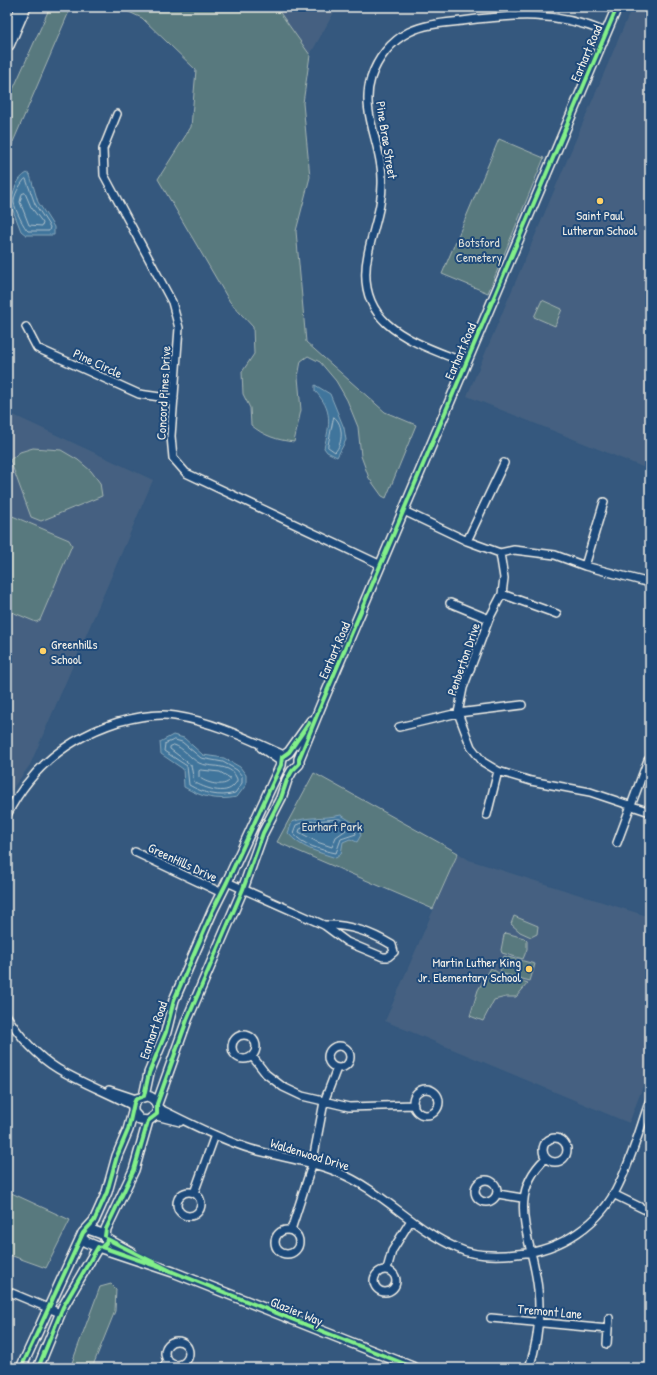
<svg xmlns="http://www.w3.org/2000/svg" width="657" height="1375" viewBox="0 0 657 1375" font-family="'Patrick Hand',sans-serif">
<rect width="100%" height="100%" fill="#35587e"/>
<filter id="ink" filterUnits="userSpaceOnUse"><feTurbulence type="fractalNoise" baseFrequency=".025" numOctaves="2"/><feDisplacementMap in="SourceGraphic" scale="8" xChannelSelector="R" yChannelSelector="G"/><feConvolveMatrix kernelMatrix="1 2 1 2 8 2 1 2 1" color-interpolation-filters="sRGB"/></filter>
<g filter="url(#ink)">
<path fill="#446181" d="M276,7H340L333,14L310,55Z
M632,7H650V470L467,396Z
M7,412L153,480L30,765L7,796Z
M458,853L469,860L650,917V1068L629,1123L385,1021Z"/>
<path fill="#58797e" stroke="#a6b5b3" d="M50,7H71L7,156V103Z
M118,7H276L310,55L303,103L310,177L296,231L306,342L385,412L416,425L386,498L382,496L369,478L361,456L358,427L347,400L336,381L320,362L308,356L301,361L298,377L301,410L294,442C277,440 264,436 251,425L250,408L243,394L242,372L254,354L253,327L230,302L158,179L191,127L196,70L142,18Z
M499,139L544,158L488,293L442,274Z
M542,300L562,309L555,326L534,317Z
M33,448L61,450L78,460L91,471L100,483L102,496L41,521L31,517L10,460L20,452Z
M7,512L10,515L69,540L72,545L40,620L36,622L7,610Z
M314,773L458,853L433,909L277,842Z
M514,916L538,926L537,934L531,937L520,932L511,924Z
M506,933L524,938L527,941V949L523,959L502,953L501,950L504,935Z
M504,956L535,964L530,981L500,973Z
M491,968L500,974L528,983L516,997H506L494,1000L483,1021L470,1016L478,990Z
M7,1191L70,1220L46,1268L7,1254Z
M111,1284L116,1289L115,1311L92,1368H70L100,1287Z"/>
<path fill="#40759c" stroke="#88a7ba" d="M27,173L30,175L38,202L54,227V235H26L21,231L10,203C14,191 16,179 27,173Z
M315,385L330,394L344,428L346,440L337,457L327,452L324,448C330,424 333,410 315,391Z
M173,735L184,738L203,755L224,758L240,767L246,775V785L237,797C217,801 201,797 184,787L183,769L161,754L160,742Z
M341,815L357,825L361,835L357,842L350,839L343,842L341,854L336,858C318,852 300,848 288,833L292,822C308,816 324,819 341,815Z"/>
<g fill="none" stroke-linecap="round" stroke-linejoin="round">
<path stroke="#acbfca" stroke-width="1" d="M26,179L35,204L50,227L49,231H28C24,228 15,209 14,203C13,196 20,185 24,180Z
M25,193L31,207L43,223L42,226L29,225L20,202L22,194Z
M334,417C344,424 343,444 335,452L328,447Z
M175,740L182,742L201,758L223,762L237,770L242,776V783L235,793C219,798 203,793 189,785L187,766L164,751L165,744Z
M174,745C184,748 190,758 199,763C210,768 230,763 236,777C238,780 237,782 234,785C226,796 204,788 194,782L191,765L170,749V747Z
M201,770L220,772L230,778V780C224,788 205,783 199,777V771Z
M340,819L354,827L356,834L341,839L336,853C321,850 302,845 293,833L296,825L304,822Z
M339,825L346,830L336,837L332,847L317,842L299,832L300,829L305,827Z"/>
<defs>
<path id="minor" d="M117,114L103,149L104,175L172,302L179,328L171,436L173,458L186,473L381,565
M26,327L37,348L139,394L174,399
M466,363C414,342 353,326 368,254C373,228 383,206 382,179C382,144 360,113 371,78C377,59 391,41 409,32C425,24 444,23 462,21C515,14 555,11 606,32
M404,511L467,541L500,553L514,550L555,555L585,566L650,583
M467,541L504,463
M500,553L504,578L502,594L489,619L463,688L458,713L471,747L483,762L498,771L531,781L590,792L650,812
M585,566L604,502
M502,594L557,614
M450,603L489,619
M399,727L458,713L522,705
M261,748L281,762
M7,815C31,767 68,738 118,722C136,717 157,713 175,716C214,722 248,739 284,755
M487,815L498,771
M617,843L648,760
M135,852L222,893
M227,882L324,925L347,942L383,957H388L394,952L392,945C371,932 349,924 324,925
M7,1016C19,1036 38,1057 58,1069C82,1083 108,1093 133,1106
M232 1047a12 12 0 1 1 24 0a12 12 0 1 1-24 0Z
M328 1057a11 11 0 1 1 22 0a11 11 0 1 1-22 0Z
M252,1056L266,1074L283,1087L302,1096L349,1107L414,1105
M413 1102a13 13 0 1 1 26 0a13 13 0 1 1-26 0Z
M109,1090L136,1099
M158,1108C188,1122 218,1139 251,1149C278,1157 312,1161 337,1172C382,1190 413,1229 457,1248C475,1257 498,1256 517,1254C560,1251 601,1224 619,1184C632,1158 640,1128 650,1100
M156,1116L180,1122
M543 1150a12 12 0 1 1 24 0a12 12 0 1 1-24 0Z
M475 1191a11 11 0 1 1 22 0a11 11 0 1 1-22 0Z
M177 1204a12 12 0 1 1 24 0a12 12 0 1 1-24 0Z
M194,1193L215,1135
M498,1194L522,1198
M613,1194L650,1212
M275 1242a12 12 0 1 1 24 0a12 12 0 1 1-24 0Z
M291,1230L312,1165L324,1102L337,1068
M387,1269L392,1251L411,1220
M374 1281a11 11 0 1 1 22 0a11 11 0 1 1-22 0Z
M7,1291L60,1313
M491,1318L608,1329L607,1344
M608,1329L609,1318
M165 1353a12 12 0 1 1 24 0a12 12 0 1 1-24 0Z
M163,1368L168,1360
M529,1368C538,1342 541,1317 538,1290C534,1241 503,1198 546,1158"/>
<path id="tertiary" d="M144,1096L149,1073L166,1032L174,1000L213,910L227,882L281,765L282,757L289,752L311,721
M157,1104L187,1020L243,889L263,833L281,798L287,780L292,771L299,764V759L322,703L617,7
M88,1229L102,1234L107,1241
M105,1236L106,1229L134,1170L148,1121
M82,1238L86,1242L98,1247L173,1272L415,1368
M107,1239L132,1253
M21,1368L83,1233L94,1221L107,1192L117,1156L128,1130L133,1112V1106L136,1099L147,1096C156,1098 159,1105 157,1114L148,1121L140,1120L133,1112
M38,1368L63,1307L98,1247"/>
<path id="motorway" d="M7,44L23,7"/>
</defs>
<use href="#minor" stroke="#f4f1e8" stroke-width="10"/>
<use href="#tertiary" stroke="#f4f1e8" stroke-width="12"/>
<use href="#motorway" stroke="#f4f1e8" stroke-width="17"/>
<use href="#minor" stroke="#1f4a7a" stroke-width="7"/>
<use href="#tertiary" stroke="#1f4a7a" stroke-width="9"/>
<use href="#motorway" stroke="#1f4a7a" stroke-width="14"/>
<defs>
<path id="cycleway" d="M105,1236L106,1229L134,1170L148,1121L157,1114V1104L187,1020L243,889L263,833L281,798L287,780L292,771L299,764V759L322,703L617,7
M173,1272L107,1239L106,1243L102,1247L173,1272L415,1368
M21,1368L83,1233L94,1221L107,1192L117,1156L128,1130L134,1103L136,1099L144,1096L149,1073L166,1032L174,1000L213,910L227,882L281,765L282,757L289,752L309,723
M38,1368L63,1307L98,1247"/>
</defs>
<use href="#cycleway" stroke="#1f4a7a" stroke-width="6"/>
<use href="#cycleway" stroke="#82f089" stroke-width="4"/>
</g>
</g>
<g fill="#ffd166" stroke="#1f4a7a" stroke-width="1.5">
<circle cx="600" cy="201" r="4"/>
<circle cx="43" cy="651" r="4"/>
<circle cx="529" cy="969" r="4"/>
</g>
<g text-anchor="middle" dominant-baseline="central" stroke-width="4" stroke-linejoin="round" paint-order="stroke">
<g font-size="13" fill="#f4f1e8" stroke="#1f4a7a">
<text transform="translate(586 53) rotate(-67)">Earhart Road</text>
<text transform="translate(387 140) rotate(81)">Pine Brae Street</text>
<text transform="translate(460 351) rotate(-67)">Earhart Road</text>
<text transform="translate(98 363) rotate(25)">Pine Circle</text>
<text transform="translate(163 393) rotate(-87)">Concord Pines Drive</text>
<text transform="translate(334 650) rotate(-67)">Earhart Road</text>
<text transform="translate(463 659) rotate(-71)">Penberton Drive</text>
<text transform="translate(183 862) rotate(25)">GreenHills Drive</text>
<text transform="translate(153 1030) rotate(-71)">Earhart Road</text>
<text transform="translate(310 1154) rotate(17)">Waldenwood Drive</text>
<text transform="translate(297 1311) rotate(22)">Glazier Way</text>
<text transform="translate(550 1311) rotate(5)">Tremont Lane</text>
</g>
<g font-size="13" fill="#f4f1e8" stroke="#1f4a7a">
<text x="600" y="215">Saint Paul<tspan x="600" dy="15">Lutheran School</tspan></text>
<text x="51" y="644" text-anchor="start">Greenhills<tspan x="51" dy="15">School</tspan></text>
<text x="521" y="962" text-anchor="end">Martin Luther King<tspan x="521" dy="15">Jr. Elementary School</tspan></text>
</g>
<g font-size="13" fill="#dddfd8" stroke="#1f4a7a">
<text x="479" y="242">Botsford<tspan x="479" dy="15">Cemetery</tspan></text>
<text x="332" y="826">Earhart Park</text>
</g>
</g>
<rect width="657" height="1375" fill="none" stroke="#1f4a7a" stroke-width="24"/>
<rect x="12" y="12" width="633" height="1351" fill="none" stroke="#f4f1e8" stroke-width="1.5" filter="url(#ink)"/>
</svg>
